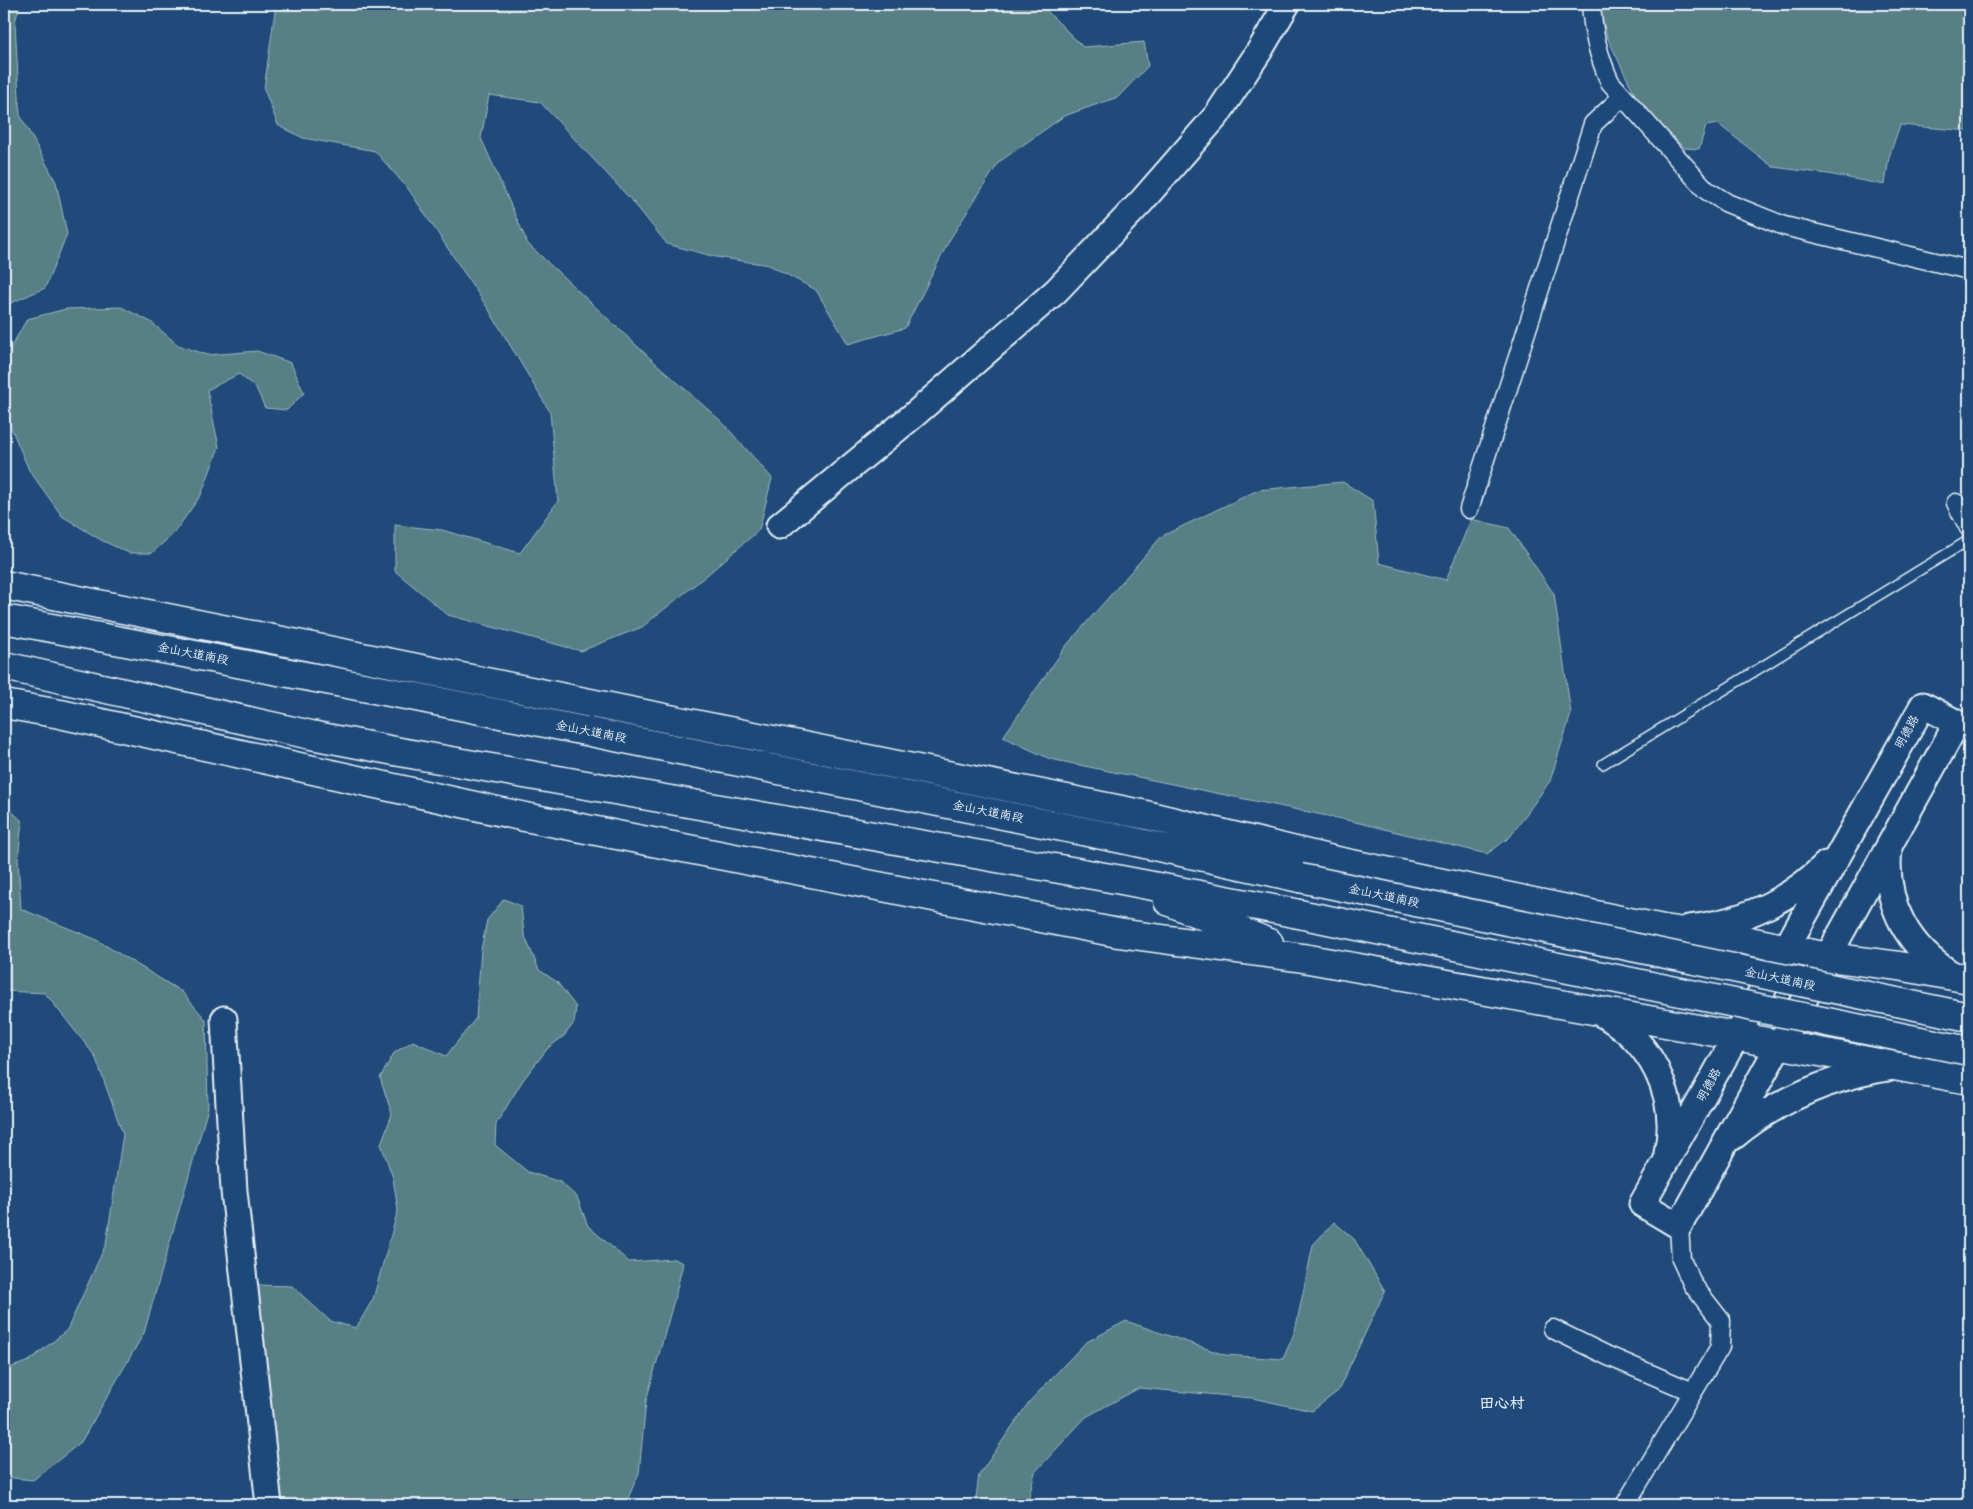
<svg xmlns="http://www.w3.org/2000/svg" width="1973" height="1509" viewBox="0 0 1973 1509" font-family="'Balsamiq Sans','LXGW WenKai TC',sans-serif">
<rect width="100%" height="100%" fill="#1f4a7a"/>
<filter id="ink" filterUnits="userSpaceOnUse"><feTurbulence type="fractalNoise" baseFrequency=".02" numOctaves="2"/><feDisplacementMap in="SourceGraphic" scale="10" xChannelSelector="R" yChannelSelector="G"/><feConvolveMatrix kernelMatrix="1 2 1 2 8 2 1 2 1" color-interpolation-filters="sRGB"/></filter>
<g filter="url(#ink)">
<path fill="#587f86" stroke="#a0b8bf" d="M4,4H20L15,22L20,115L56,182L67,234L45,288L4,306Z
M276,4H1040L1083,47L1144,42L1148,66L1118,97L1064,116L999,162L950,239L905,328L848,344L816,290L769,265L716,257L667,244L634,203L540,102L489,95L481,138L528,244L651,359L721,421L772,478L759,530L707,575L642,627L581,651L448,615L395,571V525L442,530L520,553L558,501L550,412L489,310L409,190L375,151L303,138L278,125L264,89Z
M1598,4H1969V131L1900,125L1889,157L1885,185L1828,174L1773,167L1718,124L1706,126L1699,149L1684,148L1639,103L1608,39Z
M121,307L151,322L178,345L208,355L257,351L291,363L304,393L287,410L265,408L256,388L239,374L207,390L219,447L201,495L174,533L152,553H129L101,540L62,516L29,470L4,411L6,356L27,319L66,309Z
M1343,482L1373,501L1379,563L1446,580L1471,519L1509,528L1554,594L1571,714L1550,781L1510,837L1487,854L1347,820L1050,759L1003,737L1066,646L1162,536L1258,490Z
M4,804L22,821L18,859L21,909L95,939L182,992L206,1020L208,1108L144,1333L81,1442L33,1480L4,1477V1370L29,1361L67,1330L106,1244L123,1134L95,1056L45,993L4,991Z
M504,899L521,906L524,934L539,970L557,982L576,1007L574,1023L564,1036L548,1048L523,1080L496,1124L495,1145L528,1172L560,1182L577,1197L588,1226L629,1262L674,1259L683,1263L676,1293L646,1401L639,1473L625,1505H281L257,1285L292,1286L330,1321L356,1328L373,1299L398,1210L393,1178L381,1144L392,1114L380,1078L394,1053L413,1041L446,1056L476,1018L481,950L487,920Z
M1334,1222L1354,1239L1385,1291L1338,1391L1312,1411L1252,1398L1139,1388L1086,1417L1035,1472L1027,1505H975L979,1475L1029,1402L1085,1343L1126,1321L1225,1355L1283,1359L1295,1331L1313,1245Z"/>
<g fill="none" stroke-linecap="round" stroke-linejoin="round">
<defs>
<path id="lane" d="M1603,764L1969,540"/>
<path id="street" d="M1591,4C1593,33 1598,55 1610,82L1706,190L1727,203L1784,226L1969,270
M1956,503L1969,528
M1469,509L1593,124L1622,97
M1553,1329L1608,1356L1693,1392
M1625,1505L1720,1347L1721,1321L1693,1285L1681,1259L1679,1226"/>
<path id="secondary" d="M779,526L915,414L1056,291L1141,202L1217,115L1260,50L1287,4
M1923,705L1957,723L1679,1226L1642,1204Z
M1889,849C1883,903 1908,949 1955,976
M1689,928C1742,922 1788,902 1826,864
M1598,1012C1650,1038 1680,1096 1667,1153
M224,1019L234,1191L269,1505
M1733,1137C1780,1098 1834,1076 1894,1067"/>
<path id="primary" d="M4,585L1146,815L1337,861L1663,929L1744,940L1828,957L1899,966L1969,979
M4,619L416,697L1122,839L1300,878
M4,666L311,735L400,752L1116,879L1294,913
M4,704L60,714L525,817L1118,933L1303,958L1693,1028L1969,1080
M1168,901L1269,943"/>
</defs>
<use href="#lane" stroke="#e8f1f8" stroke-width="12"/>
<use href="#street" stroke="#e8f1f8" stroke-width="21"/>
<use href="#secondary" stroke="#e8f1f8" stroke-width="29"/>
<use href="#primary" stroke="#e8f1f8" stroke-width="31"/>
<use href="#lane" stroke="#1f4a7a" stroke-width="9"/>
<use href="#street" stroke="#1f4a7a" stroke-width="18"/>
<use href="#secondary" stroke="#1f4a7a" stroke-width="25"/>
<use href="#primary" stroke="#1f4a7a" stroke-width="28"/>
<defs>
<path id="primary-bridge" d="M1300,878L1969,1017
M1294,913L1969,1051"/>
</defs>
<use href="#primary-bridge" stroke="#e8f1f8" stroke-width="31" stroke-linecap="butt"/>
<use href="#primary-bridge" stroke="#1f4a7a" stroke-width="28"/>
</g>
</g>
<g text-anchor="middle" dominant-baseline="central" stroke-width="4.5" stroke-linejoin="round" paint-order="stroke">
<g font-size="12" fill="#e8f1f8" stroke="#1f4a7a">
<text transform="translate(193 654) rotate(11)">金山大道南段</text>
<text transform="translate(591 732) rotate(11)">金山大道南段</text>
<text transform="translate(1907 732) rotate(-61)">明德路</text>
<text transform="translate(988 812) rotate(11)">金山大道南段</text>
<text transform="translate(1384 896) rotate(12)">金山大道南段</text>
<text transform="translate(1780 979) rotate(12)">金山大道南段</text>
<text transform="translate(1709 1085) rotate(-61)">明德路</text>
</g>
<g font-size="15" font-weight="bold" fill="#e8f1f8" stroke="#1f4a7a">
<text x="1502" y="1403">田心村</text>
</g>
</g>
<rect width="1973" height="1509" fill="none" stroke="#1f4a7a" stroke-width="20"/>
<rect x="10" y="10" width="1953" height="1489" fill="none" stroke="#e8f1f8" stroke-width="2" filter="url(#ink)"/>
</svg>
